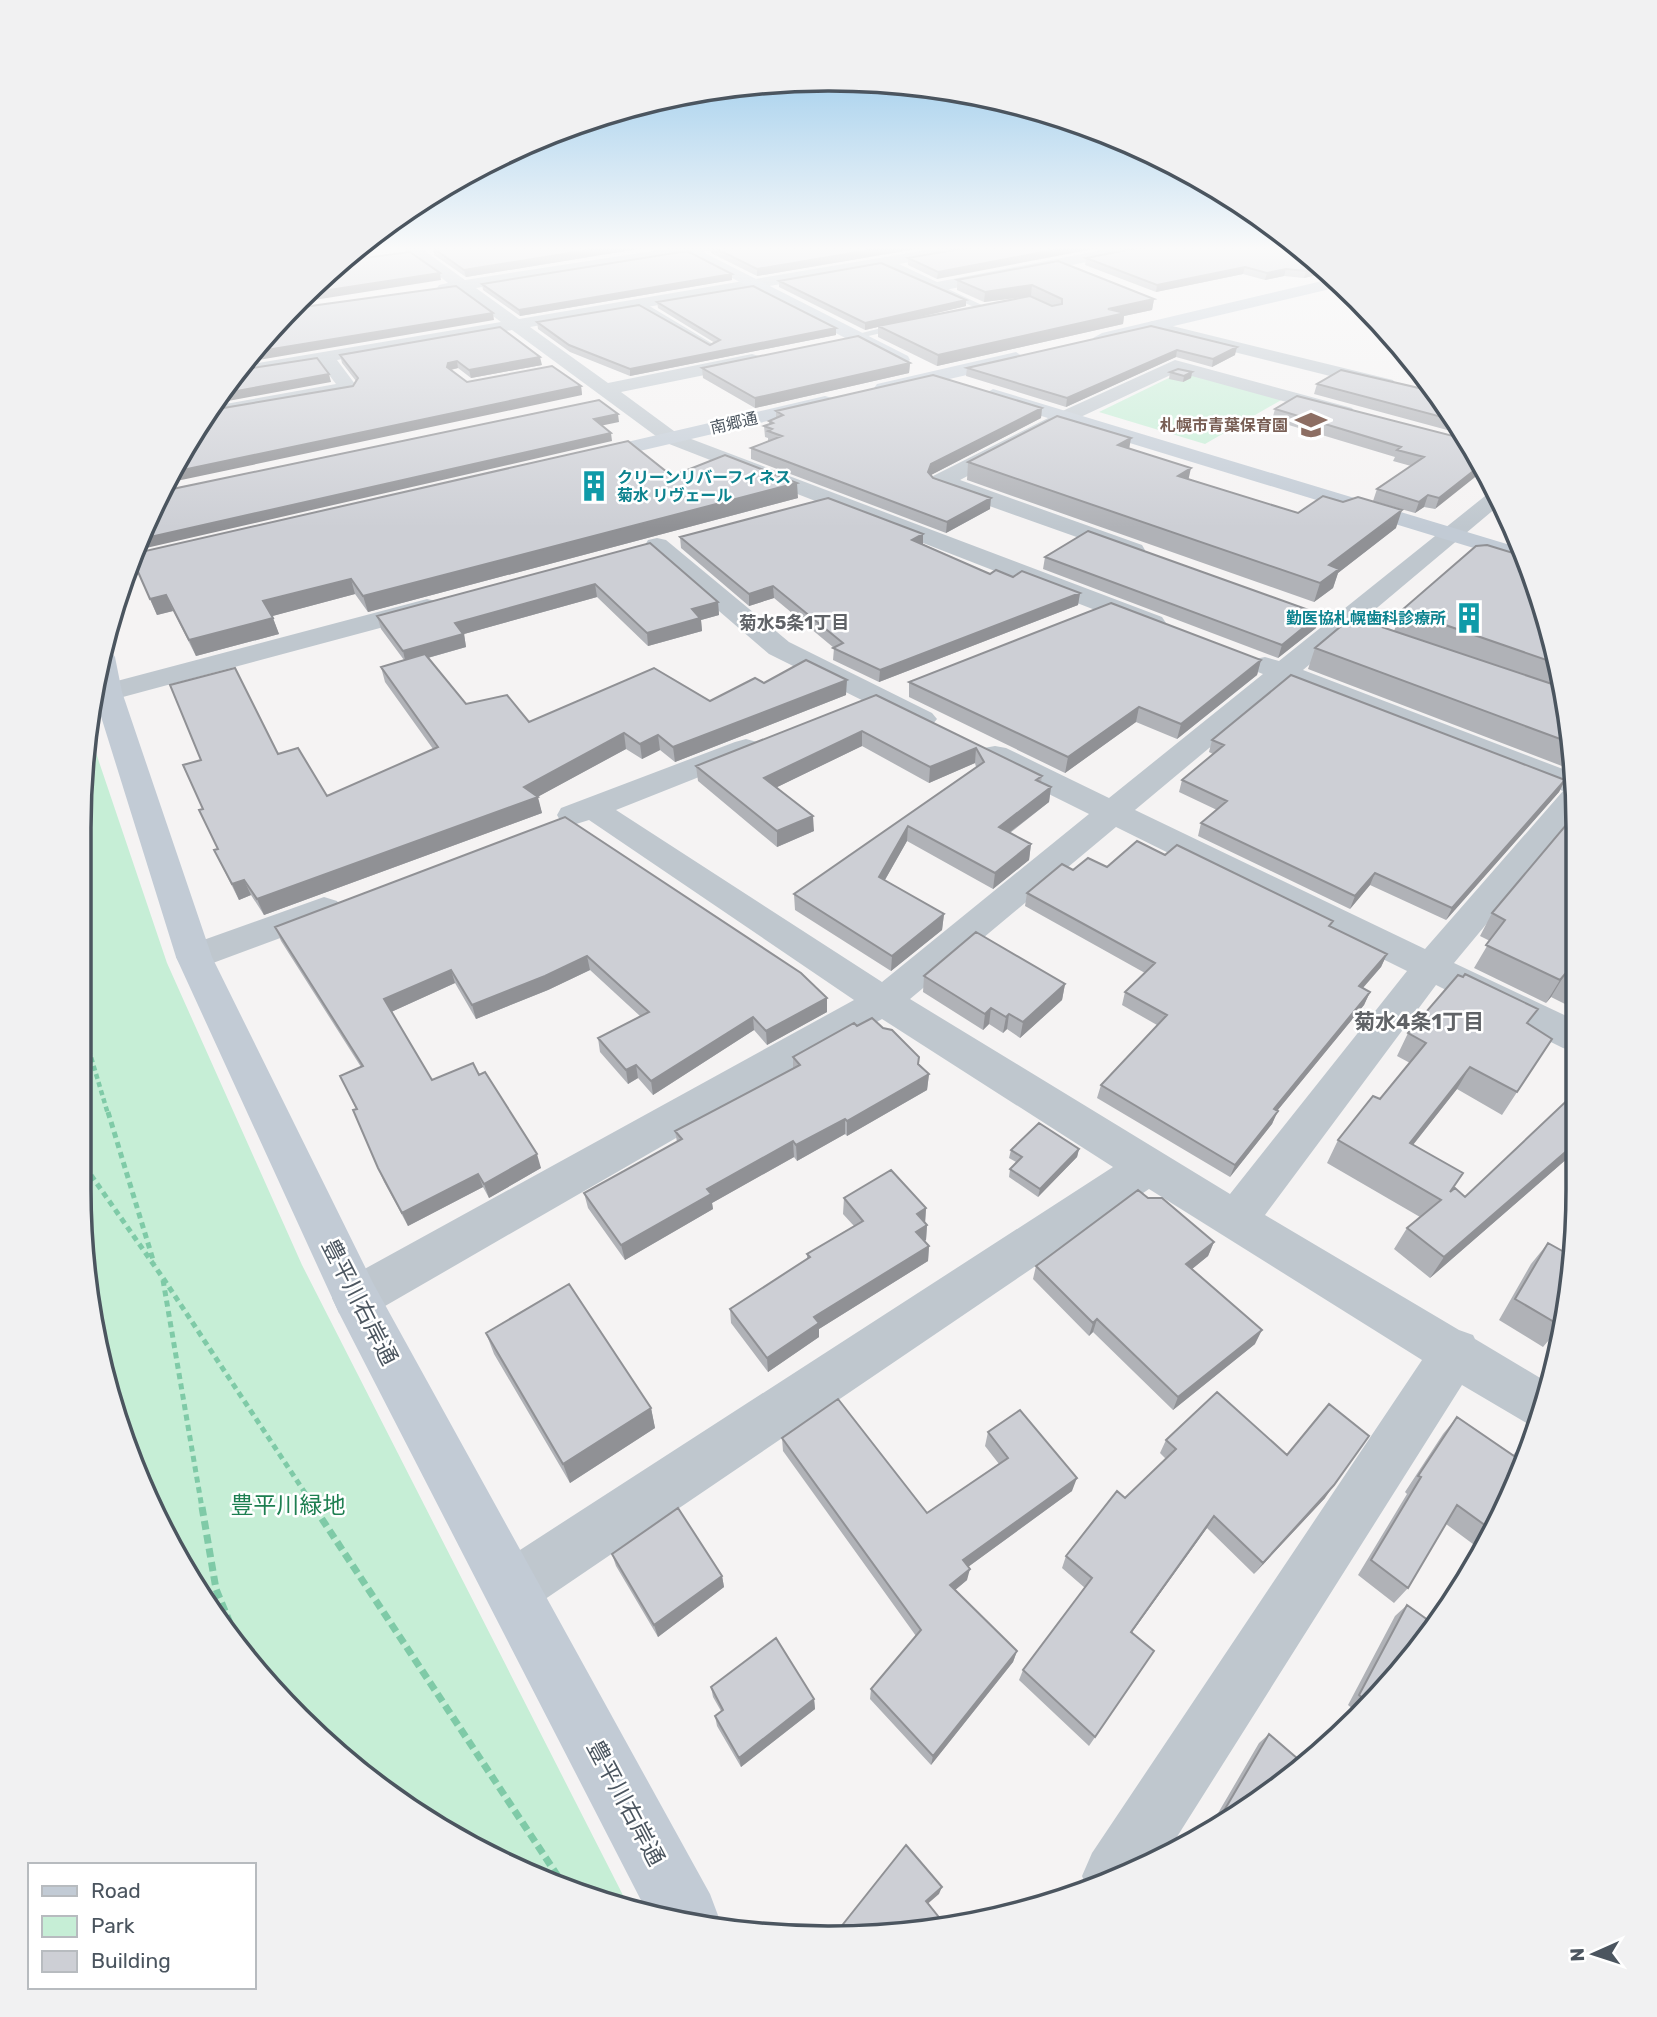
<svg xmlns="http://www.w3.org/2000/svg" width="1657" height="2017" viewBox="0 0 1657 2017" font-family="Rubik,'Noto Sans JP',sans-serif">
<rect width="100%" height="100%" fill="#f5f3f3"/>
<path fill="#c6eed6" d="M1181,372L1283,399L1205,444L1099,412Z
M90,721L95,750L167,963L302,1265L629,1907L588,1899L412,1812L298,1718L179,1563L104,1382L79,1189L80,779Z"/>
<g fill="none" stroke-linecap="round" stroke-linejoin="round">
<path stroke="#7fcaa7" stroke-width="4.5" stroke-dasharray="5 3.5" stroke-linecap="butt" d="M79,1017L108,1114"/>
<path stroke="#7fcaa7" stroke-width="5" stroke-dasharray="6 4.5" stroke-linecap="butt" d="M108,1112L154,1263
M79,1158L163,1278L315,1508
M163,1280L202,1508"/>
<path stroke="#7fcaa7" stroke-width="7" stroke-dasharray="9 5" stroke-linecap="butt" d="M202,1507L216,1589L236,1638
M314,1507L565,1887"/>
<path fill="#bfc7ce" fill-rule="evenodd" d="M938,287H944L988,308L958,315V311L974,307L938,291Z
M635,301H641L718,347L710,349L635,305Z
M905,322L910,325L908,327L855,339L850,336Z"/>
<path fill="#bfc7ce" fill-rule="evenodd" d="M401,246H418L465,280L685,246H722L715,250L476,288L519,319L950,246H984L977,250L899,264L937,282L1123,246H1154L1147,250L935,292L881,267L530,327L608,383L752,354L759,356L761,360L759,364L621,392L678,434L1162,617L1166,623L1162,629L1153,631L1144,629L664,442L512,330L337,360L358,388L355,392L201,419L209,407L336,384L320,363L265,373L258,371L256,367L258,363L501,322L459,291H439L437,288L439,285L448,283Z
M1152,321L1393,380L1396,384L1386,390L1146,330L1143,326Z
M1175,360L1352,408L1355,412L1352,416L1345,418L1177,372L1072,421L960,480L1142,545L1145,550L1142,555L1133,557L933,486L930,481L933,476L1058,413Z
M1495,488L1503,502L1303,670L1576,774L1577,815L1454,963L1577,1021V1052L1563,1048L1436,985L1265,1215L1459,1330L1473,1335L1475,1339L1552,1385L1535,1428L1462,1385L1163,1859L1086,1886L1082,1876L1092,1853L1422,1360L1149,1189L532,1608L512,1616L492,1608L484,1588L492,1568L1113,1167L882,1019L373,1313L356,1319L339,1313L332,1298L339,1283L854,1000L589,820L573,825L561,822L557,815L561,808L735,742L746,739L757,742L761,748L757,754L616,810L882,982L1089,814L984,762L980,755L984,748L995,746L1006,748L1109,798L1263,674L1255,671L1251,665L1255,659L1265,657L1279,661ZM1287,683L1563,791L1425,949L1135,810ZM1116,827L1407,971L1230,1194L910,999Z
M657,538L666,540L789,642L932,713L937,719L932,725L922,728L912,725L769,654L648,550L645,545L648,540Z
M427,599L436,601L440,607L436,613L108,701L98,698L95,693L98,686Z
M324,897L337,901L342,909L337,917L194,970L181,966L176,957L181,948Z"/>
<path fill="#c2cbd5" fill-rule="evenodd" d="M672,246H691L908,356L910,360L901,366L894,364Z
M1335,278L1343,286L1102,343L1093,338L1102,333Z
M1016,352L1025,358L1023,362L884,394L874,388L877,384Z
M993,389L1520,548L1526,564L986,399L983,395Z
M825,396L832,398L835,402L832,406L584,464L576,463L573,458L576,453L584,452Z
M102,649L111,651L115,657L122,692L212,957L373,1283L710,1894L719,1918L717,1924L646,1910L339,1313L176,957L94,694Z"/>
</g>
<path fill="#b0b2b7" d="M656,246L466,277L434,255L433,248Z
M711,246H934L757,276L711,253Z
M976,246L937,279L908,265V258Z
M1086,258L1323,265L1330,272L1304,278L1284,276L1265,280L1243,274L1156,292L1085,265Z
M1058,261L1154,299L1152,310L1124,316L1123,324L937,366L878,337V327L865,330L779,287V281L966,300V306L904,321L1053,306L1031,296L984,302L957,290V280Z
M732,274V280L520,316L483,290L482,284Z
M657,302L836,335L630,376L570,352L538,329L537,322L710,345L715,343L658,308Z
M1151,326L1235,355L1212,367L1176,357L1066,407L966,376L967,368Z
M340,355L542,365L471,378L458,368L451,370L467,382L581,386L582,395L353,386L356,381L342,363Z
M910,363L909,373L755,408L703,378L702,368Z
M1423,371L1434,389L1414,383L1417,373Z
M1170,372H1192L1191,378L1183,382L1169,379Z
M1317,384L1436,392L1462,434L1314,394Z
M1042,408L1041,418L931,475L933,478L990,509L946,533L751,459V448L768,441V438L765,437L764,426L769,425V421L776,418V411Z
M1275,409L1465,439L1435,509L1424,507L1415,513L1373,501L1377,489L1411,466L1393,461L1395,457L1272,420Z
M1129,449L1189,479L1298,513L1396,528L1338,573L1333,588L1314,602L967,480L968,462Z
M672,476L798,498L368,612L355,594L272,616L279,634L196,656L173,611L157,615L131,556Z
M923,534V544L990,574L1013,577L1080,593L1078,605L879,682L833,660L834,648L774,598L749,606L681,548L680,537Z
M650,543L718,602L719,615L701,620L702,631L648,646L597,597L464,634L466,647L428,658L466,704L529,722L710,701L764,683L846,695L675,762L660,750L642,759L626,749L537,797L542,813L264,915L251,895L239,900L214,850L218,849L203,809L278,754L327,796L433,749L385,682L381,667L404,660L381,629L377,616Z
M1045,557L1316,628L1278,658L1043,569Z
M1402,610L1553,635L1575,771L1308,669L1315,648L1394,631Z
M1261,660L1257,675L1177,739L1136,722L1065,773L909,697V682Z
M876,695L1042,776L1041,782L1051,787L1049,802L1010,833L1031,844L1029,860L993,889L907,841L885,880L944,914L942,930L891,971L795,910L794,894L976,767L975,763L929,783L862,746L777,787L814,831L777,847L698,781L696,766Z
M1212,740L1565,780L1559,792L1446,920L1370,885L1350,909L1198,836L1201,823L1217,810L1179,792L1182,780L1213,754L1209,752Z
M1577,812V1002L1573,1008L1551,997L1546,1003L1474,968L1490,941L1480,936L1492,913Z
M565,817L827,998V1012L767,1045L754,1030L653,1095L638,1078L628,1084L600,1052L598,1038L640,1016L590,970L548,990L476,1019L455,983L391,1012L432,1080L479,1075L541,1168L489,1198L483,1187L408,1226L384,1182L353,1110L356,1109L340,1076L361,1067L281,941L275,927Z
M1165,855L1333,921L1330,927L1387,954L1381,967L1363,988L1370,992L1364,1005L1277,1111L1272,1124L1230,1177L1097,1098L1101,1085L1157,1025L1122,1005L1125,992L1145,973L1025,906L1027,893L1073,870L1107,867Z
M924,976L1065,984L1062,1000L1020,1038L1007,1029L1003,1033L989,1024L983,1030L923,992Z
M1529,1024L1552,1039L1502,1115L1457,1089L1413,1145L1452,1191L1465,1197L1577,1091V1150L1430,1278L1394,1249L1407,1228L1420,1217L1327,1163L1338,1140L1380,1099L1410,1063L1397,1056L1408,1033Z
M857,1026L883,1028L929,1074L927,1090L847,1136L845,1134L797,1161L794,1157L712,1203L713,1209L625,1260L588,1208L584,1193L677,1142L675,1131L793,1069V1057Z
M1079,1149L1077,1157L1038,1197L1009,1177L1010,1169L1016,1162L1009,1158L1011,1150Z
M1577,1186V1197L1572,1194Z
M844,1198L926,1208L925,1222L927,1225L926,1240L925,1241L929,1246L928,1261L819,1329V1337L768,1372L731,1323L730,1309L807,1259V1254L854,1226L843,1214Z
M1148,1198L1214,1242L1208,1256L1192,1269L1255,1344L1173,1410L1093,1332L1089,1336L1033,1279L1036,1266Z
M1548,1243L1561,1326L1543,1347L1499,1320L1531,1264Z
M486,1333L651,1408L655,1428L570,1483L494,1354Z
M1457,1417L1513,1455L1530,1436L1501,1520L1481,1550L1446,1524L1408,1588L1394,1603L1358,1575L1407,1494L1405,1492L1443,1434Z
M988,1432L1072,1491L968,1567L967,1580L955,1590L1017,1651L1013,1662L931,1765L870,1699L871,1689L916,1636L783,1451L782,1438L927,1513L999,1464L985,1446Z
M1166,1440L1325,1498L1254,1574L1207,1528L1132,1632L1147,1661L1089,1746L1019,1680L1023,1670L1085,1588L1062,1568L1066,1556L1166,1459L1160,1453Z
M612,1554L722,1576L724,1587L658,1637L616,1566Z
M1407,1605L1392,1683L1359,1714L1348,1705L1395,1616Z
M711,1687L814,1699L815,1709L741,1767L717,1726L715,1716L721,1711L713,1697Z
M1269,1734L1285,1783L1207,1832L1259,1743Z"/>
<path fill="#909195" d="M358,246H386L351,252Z
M613,246H656L466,277L464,270Z
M894,246H934L757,276V269Z
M1075,246H1109L937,279L938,272Z
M1245,267L1243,274L1156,292L1157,285Z
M1324,267L1330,272L1304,278L1306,271Z
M1286,269L1284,276L1265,280L1267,273Z
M440,273L441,280L295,303L303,294Z
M732,274V280L520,316L519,310Z
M1032,285L1031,296L984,302L985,292Z
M1154,299L1152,310L1124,316L1123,324L937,366L938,355L1108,309Z
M966,300V306L865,330V323Z
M493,313L494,320L246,362L254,352Z
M836,328V335L630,376V369Z
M1237,347L1235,355L1212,367L1213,359Z
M1177,350L1176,357L1066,407L1067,398Z
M540,357L542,365L471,378L469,370Z
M457,361L458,368L449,370L447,367L448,363Z
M910,363L909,373L755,408V398Z
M1192,372L1191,378L1183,382L1184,376Z
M329,374L331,382L212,404L220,394Z
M581,386L582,395L167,483L173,472Z
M1042,408L1041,418L931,475L928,472L931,464Z
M618,414L619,422L595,427L594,419Z
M611,433L612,441L133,551L137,540Z
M1131,438L1128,456L1118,445Z
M1481,465L1484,470L1435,509L1439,498Z
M1191,468L1187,486L1178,476Z
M797,483L798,498L368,612L363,596Z
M1428,495L1424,507L1415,513L1419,502Z
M991,498L990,509L946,533L947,522Z
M1402,510L1396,528L1338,573L1333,588L1314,602L1320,583L1329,565Z
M923,534V545L912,540Z
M351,579L355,594L269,617L263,601Z
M595,584L597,597L464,634L466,647L406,664L403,651L455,623Z
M773,586L774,598L749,606V594Z
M1080,593L1078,605L879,682L880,670Z
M166,595L173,611L157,615L150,599Z
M718,602L719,615L701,620L702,631L648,646L647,633L692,609Z
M1320,614L1316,628L1278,658L1282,645Z
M273,618L279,634L196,656L189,640Z
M1261,660L1257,675L1177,739L1181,724Z
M847,680L846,695L675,762L673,747Z
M1139,707L1136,722L1065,773L1068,757Z
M862,731V746L765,793L764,778Z
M624,733L626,749L532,800L538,797L542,813L264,915L257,899L524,787Z
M658,735L660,750L642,759L640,744Z
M976,748L975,763L929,783L930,767Z
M1565,780L1559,792L1446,920L1452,908Z
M1051,787L1049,802L997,842L999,827Z
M813,816L814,831L777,847V831Z
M908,826L907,841L878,892L879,877Z
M1031,844L1029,860L993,889L995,873Z
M1375,873L1370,885L1350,909L1355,896Z
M244,880L251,895L239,900L232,884Z
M944,914L942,930L891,971L892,956Z
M1387,954L1381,967L1353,999L1359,986Z
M587,956L590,970L548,990L476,1019L472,1005Z
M451,970L455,983L389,1013L384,999Z
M1565,974L1551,997L1546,1003L1560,980Z
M1065,984L1062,1000L1020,1038L1023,1022Z
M1370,992L1364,1005L1268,1122L1274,1109Z
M827,998V1012L767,1045L766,1031Z
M991,1008L989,1024L983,1030L985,1014Z
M1009,1014L1007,1029L1003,1033L1006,1017Z
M753,1017L754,1030L653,1095L651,1081Z
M636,1065L638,1078L628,1084L626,1070Z
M1470,1067L1457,1089L1397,1165L1410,1143Z
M929,1074L927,1090L847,1136V1121Z
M1278,1111L1272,1124L1230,1177L1235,1165Z
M845,1119V1134L797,1161L796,1145Z
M793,1141L794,1157L712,1203L713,1209L625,1260L621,1245L707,1189Z
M1577,1142V1150L1430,1278L1444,1257Z
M1079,1149L1077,1157L1038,1197L1040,1189Z
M537,1154L541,1168L489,1198L484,1184Z
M478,1174L483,1187L408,1226L402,1213Z
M926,1208L925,1224L917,1214Z
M927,1225L926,1240L915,1247L916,1232Z
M1214,1242L1208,1256L1181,1278L1186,1264Z
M929,1246L928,1261L819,1329V1337L768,1372L767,1358L814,1317Z
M1097,1319L1093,1332L1089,1336L1093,1323Z
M1262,1330L1255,1344L1173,1410L1178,1397Z
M651,1408L655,1428L570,1483L563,1464Z
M1077,1478L1072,1491L961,1572L963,1560Z
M1334,1485L1325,1498L1254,1574L1263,1563Z
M1214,1516L1207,1528L1125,1642L1131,1632Z
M970,1569L967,1580L948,1596L950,1585Z
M722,1576L724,1587L658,1637L654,1625Z
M1017,1651L1013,1662L931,1765L933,1756Z
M814,1699L815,1709L741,1767L739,1758Z
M942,1887L939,1894L924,1907L926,1901Z"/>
<path fill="#cdcfd5" stroke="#909195" stroke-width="2" d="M438,246H613L464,270L433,248Z
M711,246H894L757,269Z
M976,246H1075L938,272L908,258Z
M1147,246H1297L1324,267L1306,271L1286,269L1267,273L1245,267L1157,285L1086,258Z
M687,251L732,274L519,310L482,284Z
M410,252L440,273L303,294L341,261Z
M1058,261L1154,299L1108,309L1125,313L938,355L878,326L1030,296L1052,306L1062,304V299L1032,285L985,292L957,280Z
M881,263L966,300L865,323L779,281Z
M456,286L493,313L254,352L289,309Z
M753,286L836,328L630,369L569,345L537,322L639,305L710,345L720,340L657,302Z
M1151,326L1237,347L1213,359L1177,350L1067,398L967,368Z
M500,327L540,357L469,370L457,361L448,363L447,367L467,382L552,366L581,386L173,472L206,411L353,386L358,378L340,355Z
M858,336L910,363L755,398L702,368Z
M317,358L329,374L220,394L240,370Z
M1178,369L1192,372L1184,376L1170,372Z
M1341,370L1436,392L1453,420L1317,384Z
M933,375L1042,408L931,464L928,472L933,478L991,498L947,522L751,448L782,436L768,431L772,429L764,426L773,423L769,421L783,415L776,411Z
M1297,396L1465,439L1481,465L1439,498L1428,495L1419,502L1377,489L1424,457L1397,450L1401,447L1275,409Z
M599,400L618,414L594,419L611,433L137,540L163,491Z
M1057,416L1131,438L1118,445L1191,468L1178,476L1298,513L1323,496L1343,502L1358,497L1402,510L1329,565L1339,569L1320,583L968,462Z
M628,441L672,476L725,455L797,483L363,596L351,579L263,601L273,618L189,640L166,595L150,599L131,556L132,554Z
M828,498L923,534L912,540L990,574L996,570L1013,577L1022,571L1080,593L880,670L833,648L843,643L773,586L749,594L680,537Z
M1088,531L1320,614L1282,645L1045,557Z
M650,543L718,602L692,609L700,618L647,633L595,584L455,623L463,634L403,651L377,616Z
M1487,545L1523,556L1553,635L1558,664L1402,610L1476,546Z
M1111,603L1261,660L1181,724L1139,707L1068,757L909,682Z
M1352,617L1561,687L1571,743L1315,648Z
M425,654L466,704L507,695L529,722L654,668L710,701L755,678L764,683L806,660L847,680L673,747L658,735L640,744L624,733L524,787L538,797L257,899L244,880L232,884L214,850L218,849L199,810L203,809L183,765L201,760L170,685L235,668L278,754L298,748L327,796L438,747L381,667Z
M1291,675L1565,780L1452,908L1375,873L1355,896L1201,823L1227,801L1182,780L1224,745L1212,740Z
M876,695L1042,776L1036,780L1051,787L999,827L1031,844L995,873L908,826L879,877L944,914L892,956L794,894L984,762L976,748L930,767L862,731L764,778L813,816L777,831L696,766Z
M1577,812V980L1565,974L1560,980L1486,945L1505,920L1492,913Z
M565,817L801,973L827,998L766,1031L753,1017L651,1081L636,1065L626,1070L598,1038L649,1012L587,956L545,976L472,1005L451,970L384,999L432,1080L473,1063L479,1075L485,1072L537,1154L484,1184L478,1174L402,1213L378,1168L353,1110L357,1109L340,1076L363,1066L275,927Z
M1137,841L1165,855L1177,845L1333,921L1329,926L1387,954L1359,986L1370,992L1274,1109L1278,1111L1235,1165L1101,1085L1167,1015L1125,992L1155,963L1027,893L1062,864L1073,870L1088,858L1107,867Z
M976,932L1065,984L1023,1022L1009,1014L1006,1017L991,1008L985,1014L924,976Z
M1465,974L1538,1009L1527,1023L1552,1039L1517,1092L1470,1067L1410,1143L1463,1173L1450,1192L1455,1188L1465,1197L1577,1091V1142L1444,1257L1407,1228L1441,1200L1338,1140L1373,1096L1380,1099L1426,1043L1408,1033L1458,975L1463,977Z
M872,1018L883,1028L892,1030L919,1057L918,1064L929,1074L847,1121L845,1119L796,1145L793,1141L707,1189L711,1194L621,1245L584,1193L682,1139L675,1131L800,1065L793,1057L854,1023L857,1026Z
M1039,1123L1079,1149L1040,1189L1010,1169L1022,1157L1011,1150Z
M891,1170L926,1208L917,1214L927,1225L916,1232L929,1246L814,1317L819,1323L767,1358L730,1309L810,1257L807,1254L863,1221L844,1198Z
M1138,1190L1148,1198H1162L1214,1242L1186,1264L1262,1330L1178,1397L1097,1319L1093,1323L1036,1266Z
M1548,1243L1573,1257L1563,1323L1561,1326L1515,1299Z
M569,1284L651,1408L563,1464L486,1333Z
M1217,1392L1287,1455L1329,1404L1369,1436L1334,1485L1263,1563L1214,1516L1131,1632L1154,1651L1095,1737L1023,1670L1092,1578L1066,1556L1117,1491L1125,1498L1176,1449L1166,1440Z
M838,1399L927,1513L1008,1458L988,1432L1020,1410L1077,1478L963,1560L970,1569L950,1585L1017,1651L933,1756L871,1689L921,1630L782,1438Z
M1457,1417L1517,1458L1530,1436L1532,1437L1501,1520L1493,1531L1457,1505L1408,1588L1371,1560L1421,1477L1418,1476Z
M678,1508L722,1576L654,1625L612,1554Z
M1407,1605L1432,1623L1392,1683L1370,1704L1359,1695Z
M776,1638L814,1699L739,1758L715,1716L723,1710L711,1687Z
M1269,1734L1305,1765L1285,1783L1215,1827V1826Z
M906,1845L942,1887L926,1901L946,1926L836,1933Z"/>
<linearGradient id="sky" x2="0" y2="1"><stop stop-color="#87c1e8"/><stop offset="0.47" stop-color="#fafafa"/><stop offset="1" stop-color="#fafafa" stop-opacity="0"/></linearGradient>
<rect width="1657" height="528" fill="url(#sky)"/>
<defs>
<symbol id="school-bare" viewBox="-9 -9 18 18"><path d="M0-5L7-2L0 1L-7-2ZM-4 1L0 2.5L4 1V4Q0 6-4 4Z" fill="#8d6e63" stroke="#fff" stroke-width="2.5" paint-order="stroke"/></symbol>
<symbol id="building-bare" viewBox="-9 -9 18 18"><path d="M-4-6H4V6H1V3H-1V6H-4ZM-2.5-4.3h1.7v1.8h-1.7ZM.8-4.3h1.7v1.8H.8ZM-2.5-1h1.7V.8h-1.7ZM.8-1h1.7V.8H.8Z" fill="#0f9aa8" stroke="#fff" stroke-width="2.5" paint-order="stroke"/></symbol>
</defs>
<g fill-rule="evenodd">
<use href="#school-bare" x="1289" y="403" width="44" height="44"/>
<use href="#building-bare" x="572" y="464" width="44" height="44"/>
<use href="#building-bare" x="1447" y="596" width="44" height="44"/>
</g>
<g text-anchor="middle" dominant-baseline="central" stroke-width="5" stroke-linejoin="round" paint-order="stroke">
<g font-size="16" fill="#4b555f" stroke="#fff">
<text transform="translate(734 423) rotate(-13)">南郷通</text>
</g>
<g font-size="16" font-weight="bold" fill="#785e54" stroke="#fff" text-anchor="end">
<text x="1288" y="425">札幌市青葉保育園</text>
</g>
<g font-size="16" font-weight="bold" fill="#0d838f" stroke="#fff" text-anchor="start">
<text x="617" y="477">クリーンリバーフィネス<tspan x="617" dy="18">菊水 リヴェール</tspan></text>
<text x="1446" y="618" text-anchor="end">勤医協札幌歯科診療所</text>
</g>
<g font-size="18" font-weight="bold" fill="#606367" stroke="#fff">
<text x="794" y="623">菊水5条1丁目</text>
</g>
<g font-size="21" font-weight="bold" fill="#606367" stroke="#fff">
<text x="1419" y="1021">菊水4条1丁目</text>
</g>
<g font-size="23" fill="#4b555f" stroke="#fff">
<text transform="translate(360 1302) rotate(63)">豊平川右岸通</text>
<text transform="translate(626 1803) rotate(62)">豊平川右岸通</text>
</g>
<g font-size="23" fill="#1e7f51" stroke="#fff">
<text x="288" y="1505">豊平川緑地</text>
</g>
</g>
<path d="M0 0H1657V2017H0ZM828 91H829A737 737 0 0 1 1566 828V1189A737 737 0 0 1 829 1926H828A737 737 0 0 1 91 1189V828A737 737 0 0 1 828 91Z" fill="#f1f1f2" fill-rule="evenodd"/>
<path fill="none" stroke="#4b555f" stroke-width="3.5" d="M828 91H829A737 737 0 0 1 1566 828V1189A737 737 0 0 1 829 1926H828A737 737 0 0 1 91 1189V828A737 737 0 0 1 828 91Z"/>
<rect x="28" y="1863" width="228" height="126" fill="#ffffff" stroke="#b7bbbf" stroke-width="2"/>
<rect x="42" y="1886" width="35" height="10" fill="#c2cbd5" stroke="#b7bbbf" stroke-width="2"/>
<text x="91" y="1898" font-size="21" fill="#4b555f">Road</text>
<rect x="42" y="1916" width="35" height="21" fill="#c6eed6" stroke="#b7bbbf" stroke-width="2"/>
<text x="91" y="1933" font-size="21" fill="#4b555f">Park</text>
<rect x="42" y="1951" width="35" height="21" fill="#cdcfd5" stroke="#b7bbbf" stroke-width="2"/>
<text x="91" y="1968" font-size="21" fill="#4b555f">Building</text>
<g transform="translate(1594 1954) rotate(267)" stroke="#ffffff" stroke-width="5" paint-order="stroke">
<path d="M0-5L12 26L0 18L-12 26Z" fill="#4b555f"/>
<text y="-10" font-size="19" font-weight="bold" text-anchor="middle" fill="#4b555f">N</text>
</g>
</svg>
